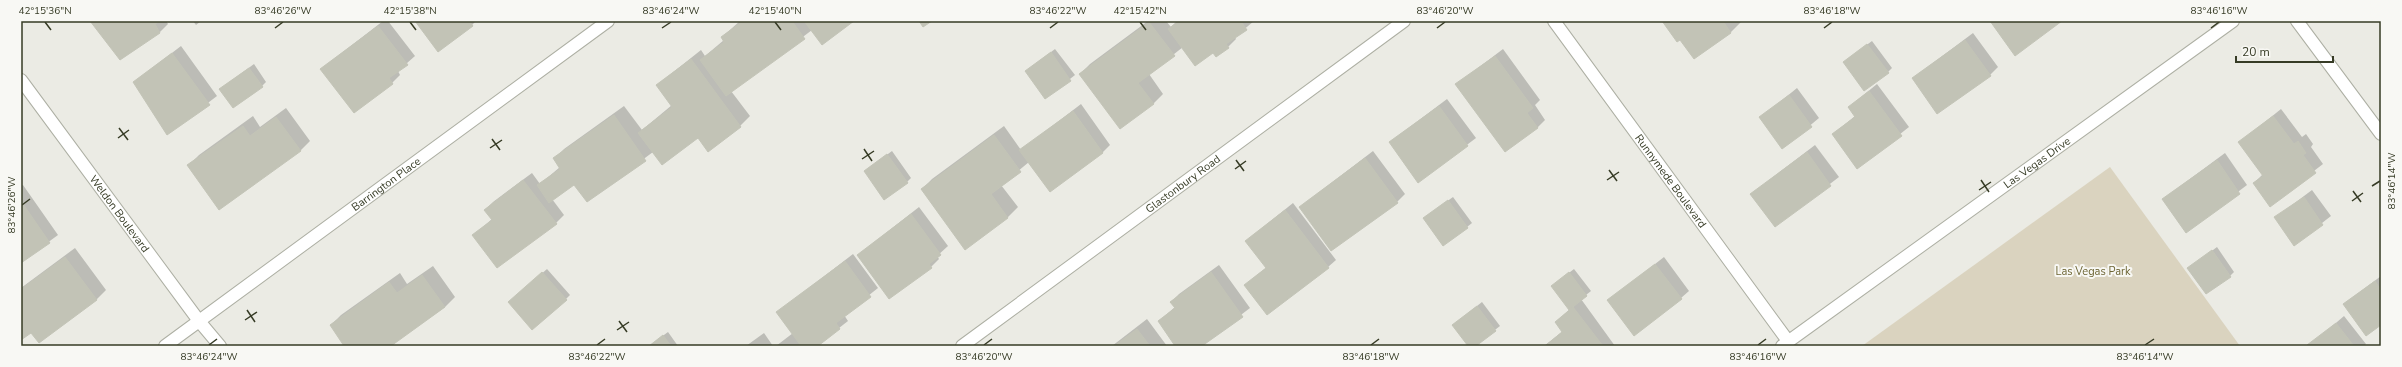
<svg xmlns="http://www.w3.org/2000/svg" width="2402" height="367" viewBox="0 0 2402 367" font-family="'Nunito Sans',sans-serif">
<rect width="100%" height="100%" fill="#ebebe4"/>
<path fill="#dad3bf" d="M2110,167L2240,346H1862Z"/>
<path fill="#0003" d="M92,21H166L168,24L160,32L120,59Z
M193,21H201L196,25Z
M383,21H388L415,56L398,71L400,75L392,83L354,112L321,69Z
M416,21H476L472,25Z
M740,21H852L812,30L731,91L750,116L740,126L653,152L587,201L575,183L552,199L564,215L556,223L474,235L492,219L485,210L493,202L532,173L540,184L560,167L554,159L564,149L624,106L642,130L672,105L657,85L701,50L705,56L724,40L722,37Z
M1148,21H1166L1171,27L1177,21H1254L1235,37L1236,39L1228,47L1214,52L1183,47L1149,74L1163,94L1153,104L1080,74L1090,64Z
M1663,21H1740L1741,22L1731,32L1695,57L1681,38Z
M1973,33L1998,67L1990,75L1913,78Z
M1872,41L1892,68L1888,72L1849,58Z
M181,46L217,96L167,134L134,82Z
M1055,49L1075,75L1046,98L1031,67Z
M1503,49L1540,100L1535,105L1545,120L1537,128L1457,84Z
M254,64L266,82L262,86L220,89Z
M1877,84L1909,127L1857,168L1833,134L1855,116L1849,107Z
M1797,88L1819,118L1783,148L1760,118Z
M1447,99L1476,138L1419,181L1390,142Z
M1081,104L1110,145L1102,153L1029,162L1001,185L1018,207L1008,217L966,248L922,189L932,179L1004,126L1021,150Z
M286,108L310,141L300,151L189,165L199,155L253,116L260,127Z
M2281,109L2302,137L2306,134L2313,144L2311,147L2323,164L2270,205L2254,183L2263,174L2240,142Z
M1815,145L1839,177L1775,226L1751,194Z
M892,151L911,178L907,182L865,171Z
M1373,151L1405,194L1397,202L1300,207Z
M2225,153L2247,185L2186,231L2163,199Z
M23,185L58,235L21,262V186Z
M2312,190L2331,216L2295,244L2276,217Z
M1453,197L1472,223L1467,227L1424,218Z
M1293,203L1336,260L1328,267L1245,285L1267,267L1246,241Z
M919,207L948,246L937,256L939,259L931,267L889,298L858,255Z
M2217,247L2234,272L2230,276L2189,268Z
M75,248L106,290L96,300L31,332L21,339V288Z
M853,254L878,288L844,315L848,321L816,346H776L793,333L778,312Z
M1664,257L1689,291L1681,298L1609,300Z
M1219,265L1250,308L1200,346H1177L1159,321L1175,307L1171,302L1179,294Z
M433,266L455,297L445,307L389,346H345L331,325L341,315L400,273L407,284Z
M547,269L570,295L566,299L514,298Z
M1574,269L1591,291L1581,299L1615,346H1544L1563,331L1556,322L1570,309L1557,282Z
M2381,276V324L2344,304Z
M1482,302L1500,326L1474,346H1469L1453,325Z
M2344,316L2366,344L2364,346H2309Z
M1147,319L1167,346H1112Z
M668,332L678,346H649Z
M764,333L773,346H746Z"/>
<path fill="#c2c3b6" stroke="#c3c4b7" d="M90,21H160L155,24L160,33L120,60Z
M415,21H469L473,26L438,52Z
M743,21H792L805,39L726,96L700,60L724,42L721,37Z
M804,21H854L822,45Z
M919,21H932L923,27Z
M1179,21H1241L1247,30L1226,44L1229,48L1216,57L1213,53L1195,66L1168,29Z
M1662,21H1723L1731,33L1694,59L1680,40L1677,42Z
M1990,21H2062L2015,56Z
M1149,22L1175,56L1138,83L1154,104L1120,129L1079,74Z
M378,26L408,65L389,78L393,84L354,113L320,69Z
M1965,40L1991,76L1937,114L1912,78Z
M1867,44L1889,73L1864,91L1843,62Z
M1051,52L1071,81L1045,99L1025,71Z
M172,53L210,105L167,135L133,82Z
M1495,56L1533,108L1527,113L1538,128L1505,152L1455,84Z
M691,59L741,127L708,152L698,138L662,165L638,133L672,107L656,85Z
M249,68L263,87L233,108L219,89Z
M1869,91L1902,136L1857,169L1832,134L1855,117L1848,107Z
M1789,95L1812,127L1782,149L1759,117Z
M1439,106L1468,146L1418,183L1389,142Z
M1073,111L1103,153L1050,192L1019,150Z
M614,115L646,161L587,202L574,185L549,203L537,185L560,169L553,158Z
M2273,116L2294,144L2298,141L2306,153L2303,155L2316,173L2270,207L2253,183L2263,176L2238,142Z
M276,117L301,151L219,210L187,165L243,126L250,136Z
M994,135L1021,172L991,194L1008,218L965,250L921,189Z
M1807,152L1831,186L1775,227L1750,194Z
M887,154L908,183L884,200L864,171Z
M1365,158L1398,203L1331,251L1299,207Z
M2217,160L2240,194L2186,233L2162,199Z
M523,180L557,224L497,268L472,235L492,220L484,210Z
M2304,197L2323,225L2294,246L2274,217Z
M1448,200L1468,228L1443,246L1423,218Z
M21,201L50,243L21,263Z
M1285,210L1329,268L1267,315L1244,285L1266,268L1245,241Z
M911,214L941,255L929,264L932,268L889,299L857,255Z
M2212,250L2231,277L2206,294L2187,268Z
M65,257L97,300L39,343L31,333L21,340V289Z
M845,261L871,297L836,323L840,329L818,346H801L776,312Z
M1655,264L1682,299L1634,336L1607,300Z
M542,272L567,300L532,330L508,302Z
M1211,272L1243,317L1202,346H1175L1158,321L1175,308L1170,302Z
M1569,272L1587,296L1569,310L1551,286Z
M422,275L445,307L391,346H344L330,325L389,282L397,293Z
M2375,281L2381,290V325L2366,336L2343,304Z
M1477,306L1496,331L1476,346H1468L1452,325Z
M1573,307L1603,346H1545L1562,332L1555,322Z
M2336,323L2354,346H2307V345Z
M1137,329L1150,346H1114Z
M663,335L671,346H649Z"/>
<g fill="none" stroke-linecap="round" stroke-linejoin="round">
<defs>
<g id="minor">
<path id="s1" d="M1554,21L1788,341"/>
<path d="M2297,21L2381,134"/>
<path id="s2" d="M21,80L199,321L220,346"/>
<path id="s3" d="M165,346L608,21"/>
<path id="s4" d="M962,346L1404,21"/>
<path id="s5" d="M1782,346L2233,21"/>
</g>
</defs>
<use href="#minor" stroke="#adafa3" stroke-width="14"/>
<use href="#minor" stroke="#fff" stroke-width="12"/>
</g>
<path fill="none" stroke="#363b25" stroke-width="1.5" d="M45,22L51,30M410,22L416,30M775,22L781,30M1140,22L1146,30M275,28L283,22M662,28L671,22M1050,28L1058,22M1437,28L1445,22M1824,28L1832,22M2211,28L2219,22M119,128L128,140M118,138L129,130M492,139L500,150M490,148L502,140M864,149L872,161M862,159L874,151M1236,160L1244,171M1235,169L1246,161M1609,170L1617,181M1607,180L1619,172M1981,180L1989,192M2372,186L2380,181M1979,190L1991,182M2353,191L2361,202M2352,201L2363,193M22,205L30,199M247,310L255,322M245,320L257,312M619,321L627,332M617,330L629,322M209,345L217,339M597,345L605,339M984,345L992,339M1371,345L1379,339M1758,345L1766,339M2145,345L2154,339"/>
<g text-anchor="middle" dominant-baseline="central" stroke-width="4" stroke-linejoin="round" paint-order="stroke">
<g font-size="11" fill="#363b25" stroke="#f8f8f4">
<text stroke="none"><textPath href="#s5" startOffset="314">Las Vegas Drive</textPath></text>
<text stroke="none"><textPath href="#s1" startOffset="198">Runnymede Boulevard</textPath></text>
<text stroke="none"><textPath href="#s3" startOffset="274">Barrington Place</textPath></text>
<text stroke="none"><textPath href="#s4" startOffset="274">Glastonbury Road</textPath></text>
<text stroke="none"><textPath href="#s2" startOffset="166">Weldon Boulevard</textPath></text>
</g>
<g font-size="11" fill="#6d6534" stroke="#f8f8f4">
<text x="2093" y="271">Las Vegas Park</text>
</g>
</g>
<rect width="2402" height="367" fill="none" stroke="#f8f8f4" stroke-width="44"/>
<path d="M2236 56v6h97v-6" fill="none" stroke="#363b25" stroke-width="2"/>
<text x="2242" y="56" font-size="12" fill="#363b25" stroke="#f8f8f4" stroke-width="3" paint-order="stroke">20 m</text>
<rect x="22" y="22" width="2358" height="323" fill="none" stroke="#363b25" stroke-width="1.5"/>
<g font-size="10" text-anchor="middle" fill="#363b25">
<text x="45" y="14">42°15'36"N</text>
<text x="283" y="14">83°46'26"W</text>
<text x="410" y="14">42°15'38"N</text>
<text x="671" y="14">83°46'24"W</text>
<text x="775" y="14">42°15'40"N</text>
<text x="1058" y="14">83°46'22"W</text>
<text x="1140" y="14">42°15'42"N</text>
<text x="1445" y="14">83°46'20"W</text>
<text x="1832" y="14">83°46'18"W</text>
<text x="2219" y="14">83°46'16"W</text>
<text transform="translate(2391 181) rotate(-90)" y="4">83°46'14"W</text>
<text transform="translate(11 205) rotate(-90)" y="4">83°46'26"W</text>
<text x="209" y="360">83°46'24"W</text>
<text x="597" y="360">83°46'22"W</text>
<text x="984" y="360">83°46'20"W</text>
<text x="1371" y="360">83°46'18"W</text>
<text x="1758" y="360">83°46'16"W</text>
<text x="2145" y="360">83°46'14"W</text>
</g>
</svg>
